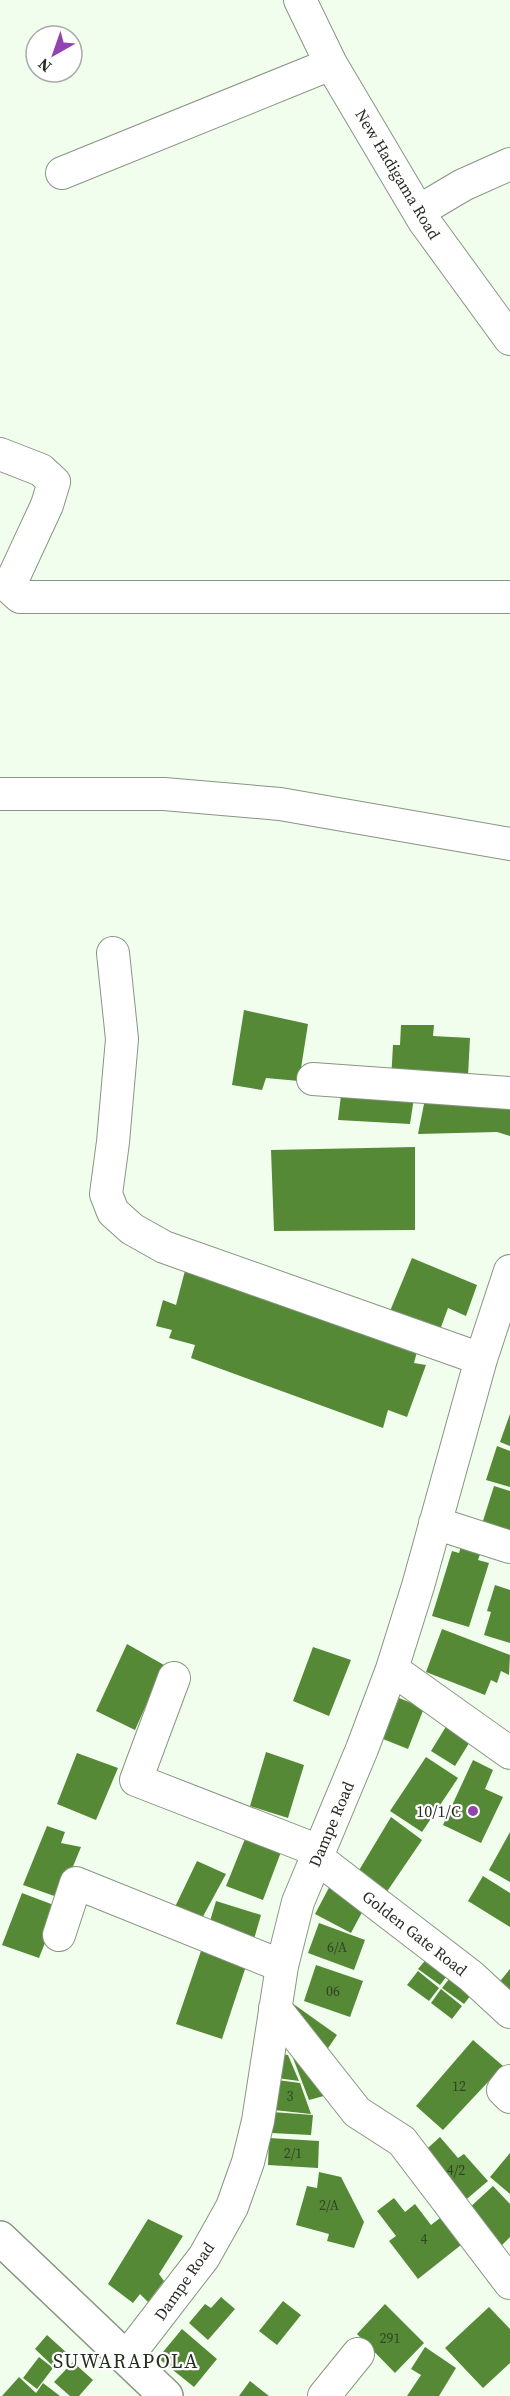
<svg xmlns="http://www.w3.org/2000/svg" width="510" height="2396" viewBox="0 0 510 2396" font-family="'Source Serif 4',serif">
<rect width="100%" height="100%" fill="#f2feed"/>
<path fill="#558936" d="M244,1010L308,1024L299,1081L266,1078L262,1090L232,1085Z
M401,1025H434L433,1036L470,1038L468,1076L391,1080L393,1045H400Z
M342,1087L415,1091L410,1124L338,1120Z
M425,1099L510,1103V1136L497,1132L418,1134Z
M415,1147V1230L274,1231L271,1150Z
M412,1258L477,1285L466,1316L448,1308L440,1330L390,1311Z
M187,1263L419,1344L414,1363L426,1365L407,1417L388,1410L383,1428L191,1358L195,1345L169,1338L172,1330L156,1326L163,1300L176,1305Z
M510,1414V1446L500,1442Z
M497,1446L510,1451V1487L486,1480Z
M494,1486L510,1491V1533L482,1524Z
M462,1543L482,1549L478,1560L489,1563L469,1627L432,1616L452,1551L459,1553Z
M495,1585L510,1590V1643L484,1635L491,1612L487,1611Z
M442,1629L510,1655L509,1675L501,1671L497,1683L491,1680L485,1695L426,1672Z
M127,1644L164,1665L135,1730L96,1711Z
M313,1647L351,1660L329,1716L293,1701Z
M399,1698L424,1708L408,1749L383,1739Z
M447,1725L471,1740L455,1766L431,1751Z
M266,1752L304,1765L288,1818L250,1806Z
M77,1753L118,1768L96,1820L57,1804Z
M426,1757L458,1778L422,1832L390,1811Z
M473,1760L493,1770L485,1789L503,1797L481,1843L443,1825Z
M391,1817L422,1840L386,1893L358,1872Z
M251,1824L287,1836L263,1900L226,1886Z
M47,1826L65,1832L61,1843L81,1847L60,1898L23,1885Z
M510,1832V1882L489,1870Z
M197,1861L226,1874L200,1922L174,1909Z
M483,1876L510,1893V1927L468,1901Z
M332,1882L368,1901L351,1933L315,1914Z
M22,1893L59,1907L39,1958L2,1945Z
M216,1901L261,1915L252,1946L207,1931Z
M319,1923L365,1940L354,1970L308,1953Z
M203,1945L248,1960L222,2039L176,2024Z
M429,1956L450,1972L440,1985L418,1969Z
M316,1965L363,1981L350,2017L304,2001Z
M510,1969V1995L497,1985Z
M418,1971L439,1988L429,2001L407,1985Z
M453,1974L474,1991L464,2004L442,1988Z
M441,1989L462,2006L452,2019L431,2003Z
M292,2003L337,2035L322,2057L292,2018Z
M473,2040L503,2066L443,2130L416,2106Z
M301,2052L331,2094L309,2100L293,2058Z
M281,2054L288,2055L299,2081L277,2078Z
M277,2080L300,2083L311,2114L274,2110Z
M272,2112L313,2115L311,2135L271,2133Z
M440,2137L458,2158L464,2154L488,2181L462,2203L420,2155Z
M269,2138L319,2141L318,2168L268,2165Z
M510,2153V2194L490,2177Z
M319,2172L341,2177L364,2222L354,2248L327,2241L329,2234L296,2225L307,2186L317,2188Z
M493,2186L510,2204V2237L500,2247L467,2210Z
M394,2198L405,2212L415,2204L431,2225L440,2218L461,2245L418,2279L389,2241L396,2236L377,2211Z
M148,2219L183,2236L159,2274L164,2281L148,2302L140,2294L133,2303L108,2284Z
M221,2297L235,2309L208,2340L189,2323L205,2304L211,2308Z
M283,2301L301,2315L277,2345L259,2331Z
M385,2304L424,2343L395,2373L357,2334Z
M489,2307L510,2329V2363L483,2388L445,2348Z
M182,2329L217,2359L194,2387L158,2358Z
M47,2335L67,2353L54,2367L35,2349Z
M425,2347L456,2368L439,2396H407L421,2375L411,2369Z
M39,2357L53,2368L37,2389L23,2378Z
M73,2362L93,2380L79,2396H70L54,2382Z
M19,2377L36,2393L43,2383L60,2396H2Z
M250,2381L269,2396H239Z"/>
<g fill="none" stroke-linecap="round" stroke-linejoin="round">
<defs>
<path id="minor" d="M300,0L331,64L424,221L510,339
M62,173L331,64
M419,211L463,185L510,164
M0,454L41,470L54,482L47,505L9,587L20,597H510
M0,794H164L280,804L510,844
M113,953L122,1039L113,1142L106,1194L113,1212L132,1229L164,1247L481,1359
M313,1079L510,1093
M435,1523L510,1547
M392,1669L510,1753
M174,1678L136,1780L319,1851
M316,1857L471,1976L510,2012
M59,1935L76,1883L282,1966
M275,2008L357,2112L402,2141L510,2283
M510,2081L503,2090L510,2097
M126,2358L204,2257L232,2207L248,2162L258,2121L282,1966L298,1902L362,1749L392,1669L418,1586L481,1359L510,1271
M324,2396L358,2354"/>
<path id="major" d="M0,2238L166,2396"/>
</defs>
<use href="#minor" stroke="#879581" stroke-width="34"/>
<use href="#major" stroke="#879581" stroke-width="36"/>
<use href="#minor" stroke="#fff" stroke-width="32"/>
<use href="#major" stroke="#fff" stroke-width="33"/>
</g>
<circle fill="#9342b2" stroke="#fff" stroke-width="2" cx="473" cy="1811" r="6"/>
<g text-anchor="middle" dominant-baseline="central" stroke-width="4.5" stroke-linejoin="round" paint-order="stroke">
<g font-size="14" fill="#324428">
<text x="337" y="1947">6/A</text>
<text x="333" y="1991">06</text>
<text x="459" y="2086">12</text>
<text x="290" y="2096">3</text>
<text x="293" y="2153">2/1</text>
<text x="456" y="2170">4/2</text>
<text x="329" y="2205">2/A</text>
<text x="424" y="2239">4</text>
<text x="390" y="2338">291</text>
</g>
<g font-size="16" fill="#272d24" stroke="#fff">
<text transform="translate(398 174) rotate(59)">New Hadigama Road</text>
<text transform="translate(331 1824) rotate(-67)">Dampe Road</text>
<text transform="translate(415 1933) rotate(38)">Golden Gate Road</text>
<text transform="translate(184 2281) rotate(-55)">Dampe Road</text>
</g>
<g font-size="16" fill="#272d24" stroke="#fff" text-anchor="end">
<text x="461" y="1811">10/1/C</text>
</g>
<g font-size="20" letter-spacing="1.5" fill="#242f1e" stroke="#fff">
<text x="126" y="2361">SUWARAPOLA</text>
</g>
</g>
<g transform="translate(54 54) rotate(220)"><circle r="28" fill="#ffffff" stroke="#a9aba7" stroke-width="1.5"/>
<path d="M0-4.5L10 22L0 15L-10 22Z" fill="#9342b2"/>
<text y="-9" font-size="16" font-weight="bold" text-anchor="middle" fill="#272d24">N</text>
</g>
</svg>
